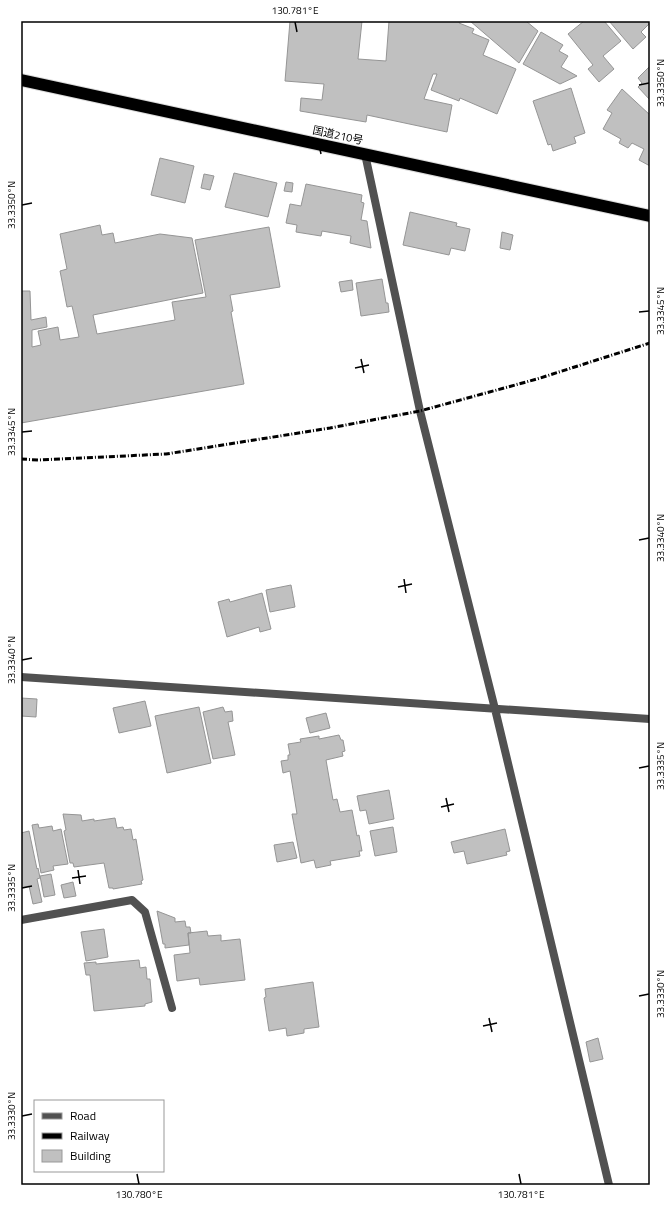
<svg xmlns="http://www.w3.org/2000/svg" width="671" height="1206" viewBox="0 0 671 1206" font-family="'Titillium Web','Noto Sans JP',sans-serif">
<rect width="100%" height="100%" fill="#fff"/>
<path fill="#c0c0c0" stroke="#959595" d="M290,21H362L358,59L386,61L389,21H460L459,23L474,29L472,33L489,40L483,55L516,69L497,114L460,98L459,101L431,90L437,74H433L424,99L452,105L447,132L367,115L366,122L300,111L301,98L322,100L324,84L285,81Z
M470,21H526L538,31L519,63Z
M584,21H604L621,41L603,56L614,69L599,82L588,69L593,65L568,34Z
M609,21H650V23L641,32L646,37L633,49Z
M541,32L563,45L559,51L568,56L561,67L577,76L560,84L523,64Z
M650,66V100L638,87L642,83L638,78Z
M571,88L585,133L574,137L576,143L553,151L551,144L548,145L533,101Z
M622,89L650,115V166L639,160L644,149L632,143L628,148L619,143L621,139L603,129L612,113L607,110Z
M160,158L194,166L185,203L151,195Z
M234,173L277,183L268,217L225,207Z
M204,174L214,176L210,190L201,188Z
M286,182L293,183L292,192L284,191Z
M306,184L362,195L361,202L364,203L361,220L367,221L371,248L350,243L351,236L322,231L321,236L296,232L297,225L286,223L290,204L301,206Z
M410,212L457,223L456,226L470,229L465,251L451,248L449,255L403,245Z
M100,225L102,235L113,233L115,243L160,234L192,238L203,293L93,315L97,334L175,320L172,302L206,297L195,240L269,227L280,287L230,295L233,311L231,312L244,384L21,423V291H30L31,320L46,317L47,327L32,330V347L41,345L38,331L58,327L60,340L79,337L72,306L67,307L60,271L67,269L60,234Z
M502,232L513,235L510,250L500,248Z
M382,279L386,303H388L389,312L361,316L356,283Z
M352,280L353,290L341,292L339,282Z
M291,585L295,607L270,612L266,590Z
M262,593L271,629L260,632L259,627L227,637L218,602L229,599L230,602Z
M21,698L37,699L36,717L21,716Z
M145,701L151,726L119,733L113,708Z
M199,707L211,763L167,773L155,716Z
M223,707L225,712L232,711L233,721L228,722L235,755L213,759L203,712Z
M326,713L330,728L310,733L306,718Z
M339,735L341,740H343L345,751L342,752L343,756L326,760L333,800L337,799L340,812L352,810L357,836L359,835L362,851H359L360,856L330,861L331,865L316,868L314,860L301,863L292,814H297L290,771L283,773L281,761L288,760V755H290L288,744L301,742L300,739L319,736V739Z
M389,790L394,819L369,824L366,810L360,811L357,796Z
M63,814L81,815L82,821L94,819V821L115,818L117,828L123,827L124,830L131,829L133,840L136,839L143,880L141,881L142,884L113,889V888H109L104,863L74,867L73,863H70L64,831L66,830Z
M38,824L39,828L52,826L53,831L61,829L68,864L53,866L54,870L41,873L32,825Z
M393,827L397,852L375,856L370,831Z
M505,829L510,851L506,852L507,855L467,864L464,851L454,853L451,842Z
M29,831L37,869L38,868L40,878L37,879L42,902L33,904L29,886L21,888V833Z
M293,842L297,858L277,862L274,845Z
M51,874L55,895L44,897L40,876Z
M73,882L76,896L64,898L61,885Z
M157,911L175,918V922L185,921L186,927H190L191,933H188L189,945L165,948V944H163Z
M104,929L108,957L86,961L81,932Z
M207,931L208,936L221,935V941L240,939L245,980L200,985L199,978L177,981L174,955L190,953L188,933Z
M139,960L140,968L146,967L147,979H150L152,1002L145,1004V1006L94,1011L90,975H86L84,963L96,962V964Z
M313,982L319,1027L304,1029V1033L287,1036L286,1028L269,1031L264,998L266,997L265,989Z
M598,1038L603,1059L590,1062L586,1042Z"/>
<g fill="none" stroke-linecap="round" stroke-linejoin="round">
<defs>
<path id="highway" d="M21,80L650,216"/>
</defs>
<use href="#highway" stroke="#dbdbdb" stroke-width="14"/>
<path stroke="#515151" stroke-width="8" d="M365,154L420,411L495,709"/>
<path stroke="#515151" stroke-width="8" d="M21,677L650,719
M495,709L609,1185
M21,920L132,900L145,912L172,1008"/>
<use href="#highway" stroke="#000" stroke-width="12"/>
<path stroke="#000" stroke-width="3" stroke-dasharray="6 2 1 2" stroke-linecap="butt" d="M21,459L38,460L166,454L330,428L420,411L537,379L650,343"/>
</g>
<path fill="none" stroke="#000" stroke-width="1.5" d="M295,22L297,32M639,85L649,83M318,140L321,154M313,148L326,145M22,205L32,203M639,312L649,311M361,359L364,373M355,368L369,365M22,432L32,431M639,540L649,538M404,579L406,593M398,587L412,584M22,660L32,658M639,768L649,766M446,798L449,812M441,807L454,804M78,870L80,884M72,878L86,876M22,888L32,886M639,996L649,994M489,1018L492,1032M483,1026L497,1023M22,1116L32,1114M137,1174L139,1184M519,1174L521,1184"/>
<g text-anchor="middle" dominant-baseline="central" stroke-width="3" stroke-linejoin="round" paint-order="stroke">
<g font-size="11" fill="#000" stroke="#fff">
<text transform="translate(338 135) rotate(12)">国道210号</text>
</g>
</g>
<rect width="671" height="1206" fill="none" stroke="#ffffff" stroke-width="44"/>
<rect x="34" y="1100" width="130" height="72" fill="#ffffff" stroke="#999999"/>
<rect x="42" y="1113" width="20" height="6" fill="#515151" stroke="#999999"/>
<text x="70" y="1120" font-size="12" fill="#000000">Road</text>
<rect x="42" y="1133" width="20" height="6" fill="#000000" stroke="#999999"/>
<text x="70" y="1140" font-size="12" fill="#000000">Railway</text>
<rect x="42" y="1150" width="20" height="12" fill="#c0c0c0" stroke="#999999"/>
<text x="70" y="1160" font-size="12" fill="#000000">Building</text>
<rect x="22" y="22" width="627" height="1162" fill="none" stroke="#000" stroke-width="1.5"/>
<g font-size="10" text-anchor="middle" fill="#000">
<text x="295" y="14">130.781°E</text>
<text transform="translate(660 83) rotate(-90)" y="4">33.3350°N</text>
<text transform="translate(11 205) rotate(-90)" y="4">33.3350°N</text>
<text transform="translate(660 311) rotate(-90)" y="4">33.3345°N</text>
<text transform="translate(11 432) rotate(-90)" y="4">33.3345°N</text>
<text transform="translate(660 538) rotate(-90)" y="4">33.3340°N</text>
<text transform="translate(11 660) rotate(-90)" y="4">33.3340°N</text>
<text transform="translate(660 766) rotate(-90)" y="4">33.3335°N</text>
<text transform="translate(11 888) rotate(-90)" y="4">33.3335°N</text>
<text transform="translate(660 994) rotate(-90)" y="4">33.3330°N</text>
<text transform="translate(11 1116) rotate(-90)" y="4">33.3330°N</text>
<text x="139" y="1198">130.780°E</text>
<text x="521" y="1198">130.781°E</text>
</g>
</svg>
